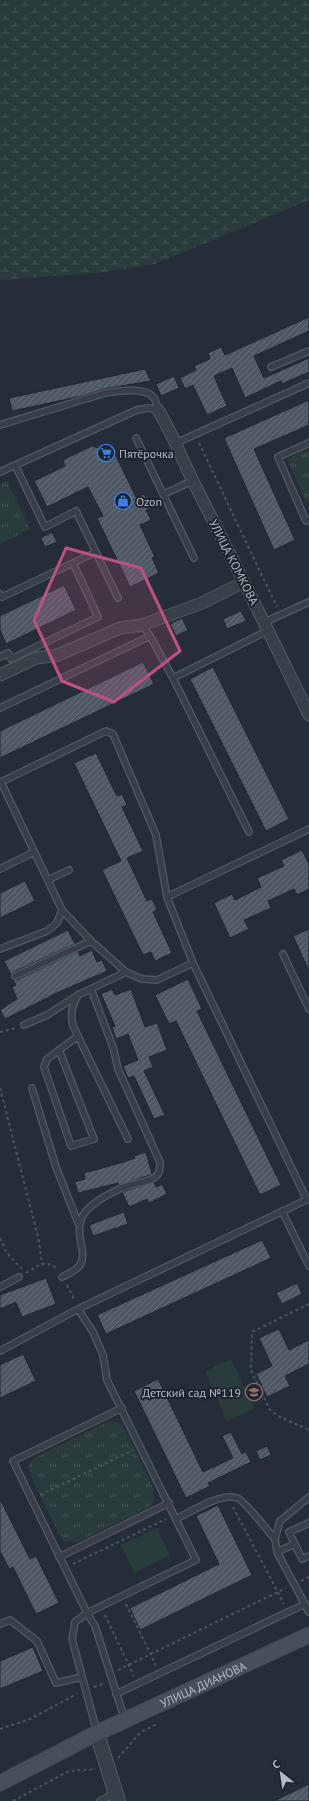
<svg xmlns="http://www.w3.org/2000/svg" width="309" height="1801" viewBox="0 0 309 1801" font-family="'PT Sans',sans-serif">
<defs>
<pattern id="wetland-marsh" width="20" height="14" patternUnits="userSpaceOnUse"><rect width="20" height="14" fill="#2a3b3b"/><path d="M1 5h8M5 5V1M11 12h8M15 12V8" fill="none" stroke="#465556"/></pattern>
<pattern id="park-tufts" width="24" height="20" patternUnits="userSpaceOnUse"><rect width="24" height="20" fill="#2a3b3b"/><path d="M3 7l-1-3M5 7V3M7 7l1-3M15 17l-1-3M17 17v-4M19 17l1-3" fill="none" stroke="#465556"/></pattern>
<pattern id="building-hatch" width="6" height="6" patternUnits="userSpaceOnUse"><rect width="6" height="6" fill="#4d5863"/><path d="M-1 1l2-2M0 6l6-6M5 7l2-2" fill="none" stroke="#646e78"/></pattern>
</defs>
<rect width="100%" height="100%" fill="#252d38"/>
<path fill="#2a3b3b" d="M231,1359L254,1409L227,1421L205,1371Z
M157,1528L170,1555L134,1573L121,1545Z"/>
<path fill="url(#wetland-marsh)" d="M0,0H309V200L155,264L97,273L0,280Z"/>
<path fill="url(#park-tufts)" d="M309,449V501L306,502L287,459Z
M7,481L30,529L0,544V484Z
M115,1421L119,1423L124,1428L154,1490C156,1498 154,1503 148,1508L77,1542H65L60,1536L30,1474C28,1466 29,1461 36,1457L107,1422Z"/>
<path fill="url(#building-hatch)" stroke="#1f262f" d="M309,317V331L254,356L264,378L309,358V372L282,384L281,381L245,398L232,368L214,376L227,406L207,415L193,385L185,389L180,378L196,370L194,366L210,359L208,353L221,347L225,355Z
M145,369L151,381L104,389L82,396L12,411L9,398Z
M174,376L179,388L161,396L156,384Z
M309,400V425L254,449L295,540L274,550L224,438Z
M92,446L115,454L136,497L144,494L151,508L146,510L151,520L140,525L155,557L152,558L159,573L130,587L97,518L103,516L88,487L47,507L34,481L65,466L63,460Z
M52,532L57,542L45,547L41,538Z
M64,585L76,610L6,644L0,630V616Z
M241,611L246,621L227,629L223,619Z
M182,618L188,630L176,636L170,624Z
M143,662L154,684L0,758V731Z
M213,667L289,819L266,831L190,679Z
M96,753L117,796L122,794L127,805L122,807L143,851L127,858L147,901L152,899L157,910L153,912L172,953L155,961L151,952L143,955L102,870L121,861L74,763Z
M302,850L309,864V889L297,895L294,889L268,901L271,908L244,920L249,929L230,938L214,903L232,894L235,900L261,887L257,878L284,866L281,860Z
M25,881L35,901L0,918V893Z
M309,929V971L293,936Z
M68,930L75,944L13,972L11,975L4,961Z
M92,950L97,962L102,960L107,971L61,991L5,1019L0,1010L17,999L12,987L16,985L13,980H17L78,951L80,956Z
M188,979L202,1009L197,1011L281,1185L260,1195L176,1021L169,1024L155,995Z
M112,989L115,995L131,989L145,1027L157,1023L167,1050L149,1057L153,1067L144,1071L165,1115L154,1119L134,1076L128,1078L123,1066L138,1060L128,1034L116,1039L112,1027L115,1026L101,994Z
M146,1152L152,1174L150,1175L119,1185L118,1183L78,1193L75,1182L85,1179L84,1173L124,1162L135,1158L134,1156Z
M154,1182L156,1187L162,1184L167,1194L149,1203L147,1199L129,1207L122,1192Z
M124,1212L128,1224L93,1236L89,1225Z
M262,1240L271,1258L106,1334L97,1315Z
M46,1278L56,1304L22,1317L16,1302L0,1309V1295Z
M297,1283L302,1294L282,1304L276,1293Z
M279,1329L289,1350L309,1340V1364L285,1376L290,1386L267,1397L256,1374L272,1366L259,1338Z
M23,1354L36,1381L0,1398V1365Z
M158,1379L203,1472L233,1458L222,1436L231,1432L242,1454L246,1452L251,1462L208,1483L210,1486L186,1498L134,1391Z
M267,1446L271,1455L260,1460L256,1451Z
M0,1499L30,1559L36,1556L59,1603L36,1614L13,1567L9,1569L0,1551Z
M218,1505L252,1575L140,1630L130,1608L219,1564L196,1516Z
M33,1647L43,1671L0,1689V1661Z
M309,1784V1801H274Z"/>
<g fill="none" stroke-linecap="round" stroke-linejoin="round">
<defs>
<path id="service" d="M271,367L309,351
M0,425L105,393C117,391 145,386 154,398C156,401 157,407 158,410
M136,438L194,558
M176,443L309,383
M309,443L278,457L306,521L309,520
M15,465L45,527L76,511L118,598
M0,472L137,410L148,408L158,410
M164,494L192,481
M0,594L2,597L96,552
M265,622L309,602
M142,625L150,636L173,678L249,832
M0,657L8,653L11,659L98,617L73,563
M173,678L269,630
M0,708L150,636
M0,869L34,852
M48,880L69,870
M167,897L156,835L113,734L106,731L1,782L62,910L91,941L126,972L142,979L157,980L193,963
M0,949L47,931L57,923L62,910
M283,954L309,1009
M15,976L91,941
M78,995C72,1006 70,1013 73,1026L128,1139
M24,1025L47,1015L78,995L126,972
M59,1050L94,1139L71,1146L44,1067L47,1059L78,1036
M32,1088L56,1167L79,1225
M307,1200L193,963L167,897L309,829
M282,1211L309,1266
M62,1277C68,1274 76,1271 80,1265C90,1249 67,1228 90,1207C99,1199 112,1192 124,1187C133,1183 152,1183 158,1174C160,1171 160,1166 160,1162L118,1069L113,1047L91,989
M0,1287L19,1277
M78,1309L93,1332L103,1355L107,1380L196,1560L87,1613L75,1622L72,1639L97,1732
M0,1351L78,1309L308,1199
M122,1408L13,1461L87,1613L95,1626L125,1720
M309,1497L280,1521L275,1539L277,1552L309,1612
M176,1519C190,1512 225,1490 239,1499C248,1505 266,1529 275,1539
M309,1523L289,1532L302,1559L309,1556
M277,1552L295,1544
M59,1557L169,1503
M0,1624L10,1620L37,1641L56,1683L82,1677
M116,1694L305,1604
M100,1801L116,1793"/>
<path id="minor" d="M158,410C174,436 183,463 197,489C235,564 273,639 309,715
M0,675L36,658L58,655L120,628L142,625L202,603L244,582"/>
<path id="tertiary" d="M97,1733L118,1801"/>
<g id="secondary">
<path id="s1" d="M0,1783L97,1733L309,1635"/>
</g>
</defs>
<use href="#service" stroke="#535a63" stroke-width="8"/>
<use href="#minor" stroke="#535a63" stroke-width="13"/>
<use href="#tertiary" stroke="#535a63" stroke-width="16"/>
<use href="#secondary" stroke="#414851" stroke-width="17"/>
<path stroke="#48585a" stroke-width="2" stroke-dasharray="3 3" stroke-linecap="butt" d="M199,443L277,607
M0,1032L16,1028
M0,1088L39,1241L42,1264
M0,1238L6,1252L22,1269
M26,1273C39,1265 44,1259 58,1269
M67,1285L75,1301
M309,1304L252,1332L251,1370L270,1410L278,1416L309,1430
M40,1495L133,1450
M233,1507L284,1604
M73,1564L166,1519
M301,1581L309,1577
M126,1604L156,1665
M105,1615L134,1676
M118,1670L286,1588
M94,1687L105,1683
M0,1729L30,1719L77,1694
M118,1758L141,1732L157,1724
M13,1801L69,1771L96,1769"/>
<use href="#service" stroke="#383f48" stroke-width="5.5"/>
<use href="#minor" stroke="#383f48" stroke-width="11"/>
<use href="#tertiary" stroke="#383f48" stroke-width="14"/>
<use href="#secondary" stroke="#474f5b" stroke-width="15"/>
</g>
<path fill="#bd5180" fill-opacity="0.2" stroke="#bd5180" stroke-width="3" stroke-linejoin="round" d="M66,548L141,568L180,651L114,702L62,681L34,620Z"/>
<defs>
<symbol id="supermarket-ring" viewBox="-11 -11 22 22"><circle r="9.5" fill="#1d242d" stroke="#3f7fe0" stroke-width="1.5"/><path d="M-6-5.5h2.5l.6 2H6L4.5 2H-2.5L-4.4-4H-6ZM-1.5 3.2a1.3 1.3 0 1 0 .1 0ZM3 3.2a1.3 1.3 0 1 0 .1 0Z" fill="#3f7fe0"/></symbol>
<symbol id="shop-ring" viewBox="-11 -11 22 22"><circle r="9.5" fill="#1d242d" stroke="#3f7fe0" stroke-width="1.5"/><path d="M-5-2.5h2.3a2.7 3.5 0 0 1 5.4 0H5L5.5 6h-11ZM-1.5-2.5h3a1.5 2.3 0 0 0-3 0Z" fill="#3f7fe0"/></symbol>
<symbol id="school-ring" viewBox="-11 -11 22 22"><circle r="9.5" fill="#1d242d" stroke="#8d6e63" stroke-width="1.5"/><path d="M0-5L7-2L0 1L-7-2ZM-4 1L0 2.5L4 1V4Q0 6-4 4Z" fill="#8d6e63"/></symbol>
</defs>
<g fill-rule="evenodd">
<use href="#supermarket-ring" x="96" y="443" width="20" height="20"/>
<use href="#shop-ring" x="113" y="491" width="20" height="20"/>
<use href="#school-ring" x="244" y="1382" width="20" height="20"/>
</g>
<g text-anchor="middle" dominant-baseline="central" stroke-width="4" stroke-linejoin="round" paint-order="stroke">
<g font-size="12" fill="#b3bac4" stroke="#1d242d" text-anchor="start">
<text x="119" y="453">Пятёрочка</text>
<text x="136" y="501">Ozon</text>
<text x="241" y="1392" text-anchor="end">Детский сад №119</text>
</g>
<g font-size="12" fill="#b3bac4" stroke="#1d242d">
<text transform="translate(234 562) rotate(63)">УЛИЦА КОМКОВА</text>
<text stroke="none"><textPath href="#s1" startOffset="226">УЛИЦА ДИАНОВА</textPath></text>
</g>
</g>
<g transform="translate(281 1773) rotate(330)" stroke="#1d242d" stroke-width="3" paint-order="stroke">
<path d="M0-3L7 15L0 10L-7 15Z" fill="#b3bac4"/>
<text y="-6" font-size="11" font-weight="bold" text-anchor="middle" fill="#b3bac4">С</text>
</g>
</svg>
